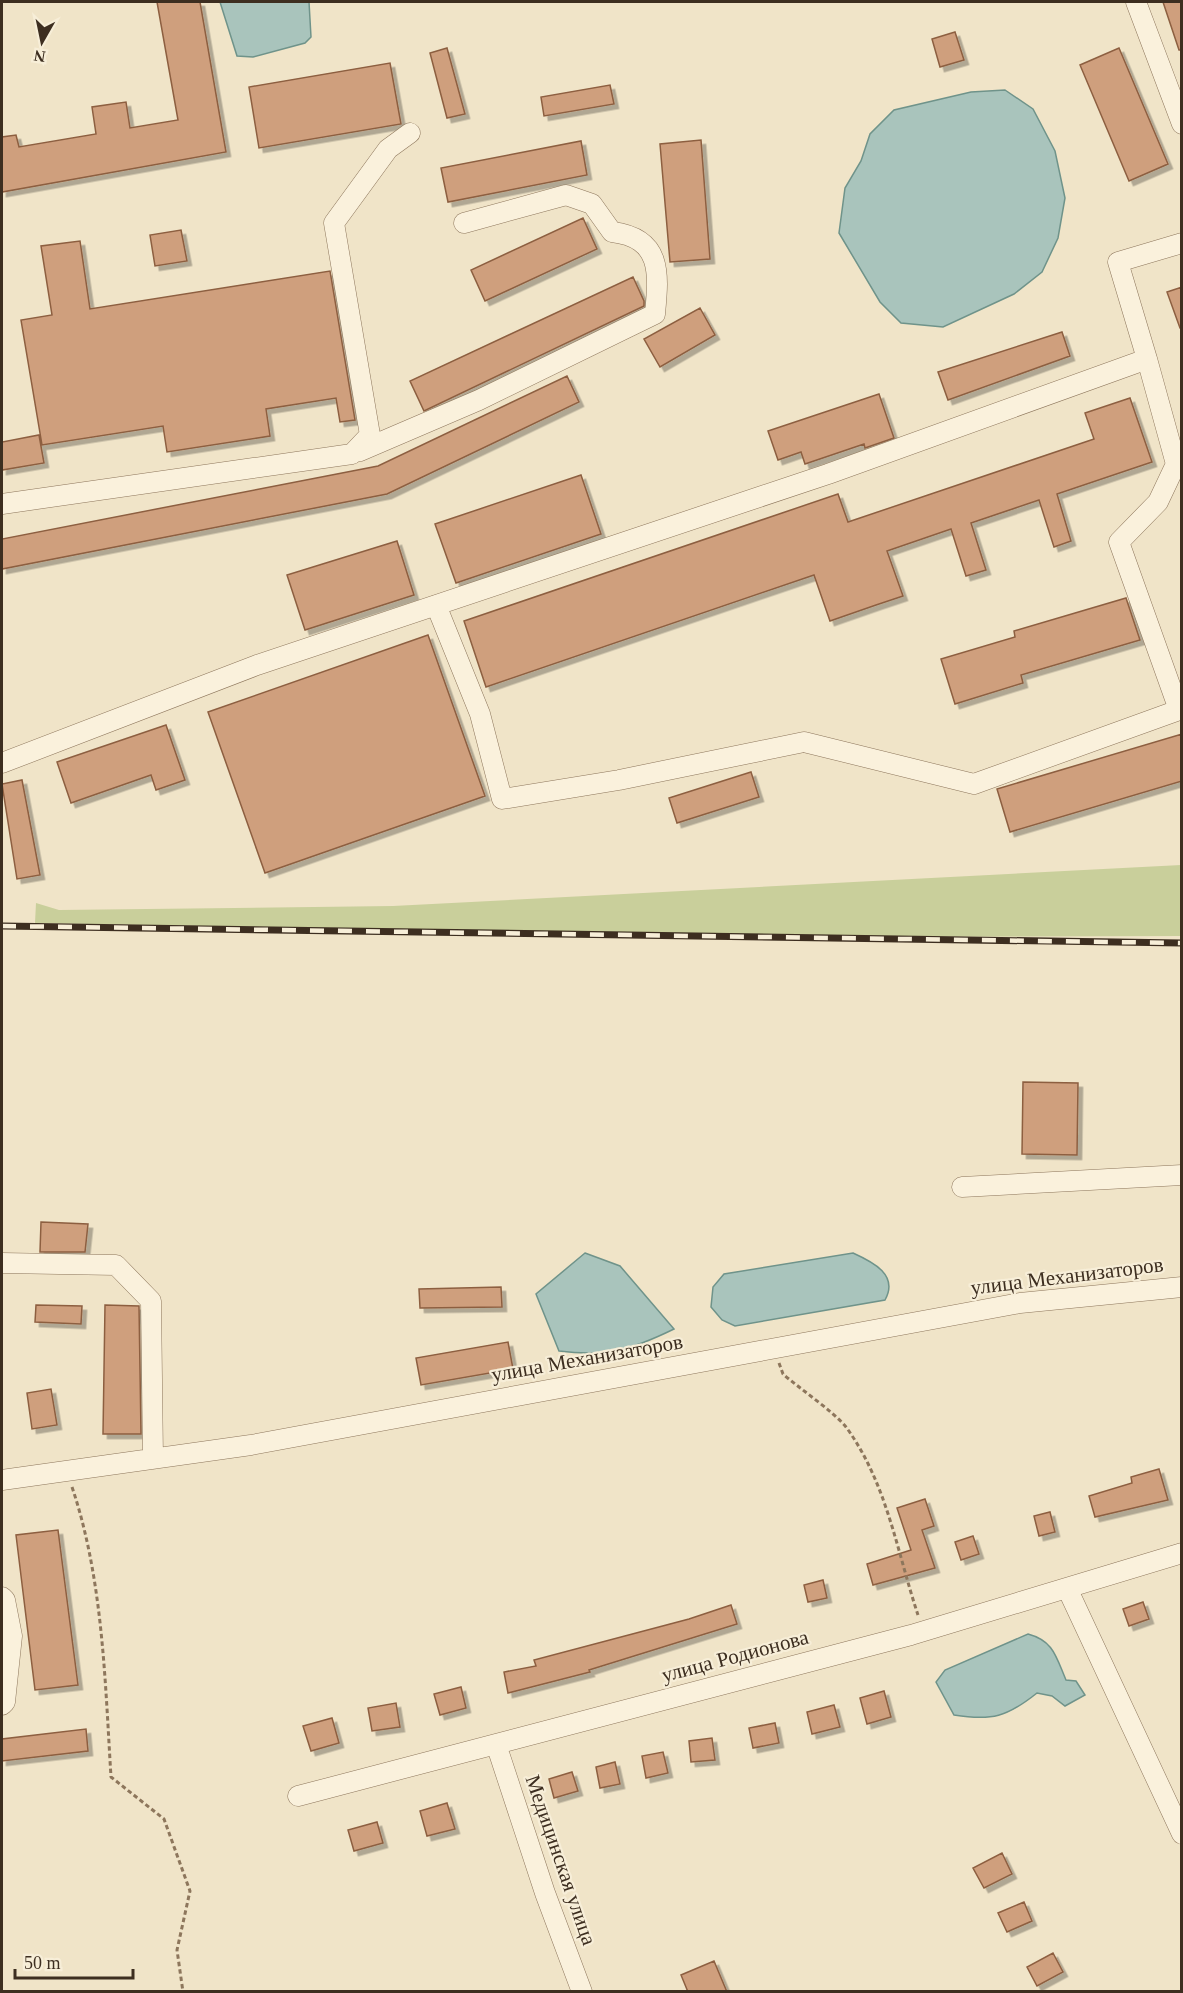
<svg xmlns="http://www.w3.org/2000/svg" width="1183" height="1993" viewBox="0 0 1183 1993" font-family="'Times New Roman',serif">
<defs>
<filter id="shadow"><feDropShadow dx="4.5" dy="4.5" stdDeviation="0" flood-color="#0004"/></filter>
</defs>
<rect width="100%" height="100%" fill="#f0e4c8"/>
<path fill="#c9cf9b" d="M1181,865V936L806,937L35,923L36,903L59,910L393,906Z"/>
<path fill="#a9c4bc" stroke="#6f938a" stroke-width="1.5" d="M220,2H309L311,37L305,43L253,57L237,56Z
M1005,90L1033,109L1055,151L1065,198L1058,238L1042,272L1014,294L943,327L901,323L880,302L839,233L845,188L861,161L870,134L894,110L971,92Z
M585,1253L620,1266L674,1329C631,1350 607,1357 559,1351L536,1294Z
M853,1253C873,1262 899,1275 885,1300L735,1326L722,1320L711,1307L713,1287L724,1274Z
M1028,1634C1054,1641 1056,1657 1066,1680L1076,1681L1085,1695L1065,1706L1052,1696L1037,1693C1007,1717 992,1721 954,1715L936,1682L945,1670Z"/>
<path fill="#cf9f7d" stroke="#8d5f41" stroke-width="1.5" filter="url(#shadow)" d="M157,2H200L226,152L2,192V137L16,135L19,147L96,134L92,107L126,102L130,128L178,120Z
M1163,2H1182V50H1179Z
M955,32L964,60L940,67L932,39Z
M447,48L465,114L447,118L430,53Z
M1119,48L1168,164L1129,181L1080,65Z
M390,63L401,124L259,148L249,87Z
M610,85L614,104L544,116L541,97Z
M701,140L710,259L670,262L660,144Z
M581,141L587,175L448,202L441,168Z
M583,218L597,249L485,301L471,270Z
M181,230L187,261L155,266L150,235Z
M80,241L90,309L330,271L355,420L340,422L336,398L266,409L270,436L167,452L163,426L42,445L21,320L52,315L41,246Z
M633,277L644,301V306L424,411L410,381Z
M1182,287V328H1180L1167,292Z
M700,308L715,335L660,367L644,339Z
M1062,332L1070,356L948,400L938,372Z
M567,376L579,402L387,494L2,569V539L378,466Z
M879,394L894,438L865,448L864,444L805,464L801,452L778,460L768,431Z
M1130,398L1152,462L1057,494L1071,541L1054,547L1039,500L971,523L986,570L966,576L951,529L887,551L903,596L876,605L830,621L814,575L486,687L464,621L838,494L848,522L1094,439L1085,413Z
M39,435L44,463L2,470V442Z
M581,475L601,534L456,583L435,524Z
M397,541L414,595L305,630L287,575Z
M1126,598L1140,640L1021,675L1023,683L955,704L941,659L1015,637L1014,631Z
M428,635L485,796L265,873L208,712Z
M166,725L185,780L156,790L151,775L71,803L57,762Z
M1182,734V781L1010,832L997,789Z
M751,772L759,797L677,823L669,798Z
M22,780L40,875L17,879L2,784Z
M1023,1082L1078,1083L1077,1155L1022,1154Z
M41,1222L88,1224L85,1252H40Z
M501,1287L502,1307L420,1308L419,1289Z
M36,1305L82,1306L81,1324L35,1322Z
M105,1305L139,1306L141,1434H103Z
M508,1342L513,1369L421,1385L416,1358Z
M51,1389L57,1425L32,1429L27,1393Z
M1159,1469L1168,1500L1095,1517L1089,1496L1132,1483L1131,1477Z
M925,1499L934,1526L922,1530L935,1568L873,1585L867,1564L911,1550L897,1508Z
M1050,1512L1055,1532L1039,1536L1034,1516Z
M58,1530L78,1685L35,1690L16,1535Z
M973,1536L979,1554L961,1560L955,1542Z
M823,1580L827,1598L808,1602L804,1585Z
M1143,1602L1149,1619L1129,1626L1123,1609Z
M731,1605L737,1624L589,1670L590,1672L508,1693L504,1672L536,1666L534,1660L689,1619Z
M461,1687L466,1708L440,1715L434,1694Z
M884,1691L891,1717L867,1724L860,1698Z
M396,1703L400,1727L372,1731L368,1708Z
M834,1705L840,1727L812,1734L807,1712Z
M332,1718L339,1743L311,1751L303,1726Z
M775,1723L779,1743L753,1748L749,1728Z
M86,1729L88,1751L2,1761V1739Z
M712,1738L715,1760L691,1762L689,1741Z
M663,1752L668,1773L646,1778L642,1756Z
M615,1762L620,1784L600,1788L596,1767Z
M572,1772L578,1791L554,1798L549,1779Z
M447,1803L455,1829L427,1836L420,1811Z
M377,1822L383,1843L354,1851L348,1830Z
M1002,1853L1012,1874L984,1888L973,1868Z
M1024,1902L1032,1921L1007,1932L998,1913Z
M1053,1953L1063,1972L1037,1986L1027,1967Z
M714,1961L727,1992H688L681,1975Z"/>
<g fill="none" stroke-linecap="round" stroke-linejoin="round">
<defs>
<path id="minor" d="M1136,2L1182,124
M360,451L479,400L655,314C659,273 662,238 612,232L592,204L566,195L464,223
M2,504L352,454L370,435L334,223L388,149L410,133
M436,605L480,714L502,799L619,780L804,742L974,784L1179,710L1119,542L1158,502L1176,464L1147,359
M2,763L257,665L828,474L1147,359L1118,262L1182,243
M962,1187L1182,1175
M2,1263L116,1265L151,1301L153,1459
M2,1480L251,1445L1020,1303L1182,1287
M1067,1588L1182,1834
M2,1597L5,1600L12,1636L5,1702L2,1705
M496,1744L545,1893L582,1992
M298,1796L911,1635L1182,1553"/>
</defs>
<use href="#minor" stroke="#8d765c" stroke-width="21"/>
<path stroke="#8d765c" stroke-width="3" stroke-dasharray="4.5 3" stroke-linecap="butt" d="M779,1363L783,1374C800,1389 833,1411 846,1427C887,1483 897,1552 918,1615
M72,1487C103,1579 105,1681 111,1777L164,1819L190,1891L177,1950L183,1992"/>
<use href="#minor" stroke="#faf1dc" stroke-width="20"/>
<defs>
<path id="rail" d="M2,926L1182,943"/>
</defs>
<use href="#rail" stroke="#3d2e20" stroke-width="7"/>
<use href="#rail" stroke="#f7eed8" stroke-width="4.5" stroke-dasharray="14" stroke-linecap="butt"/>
</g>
<g text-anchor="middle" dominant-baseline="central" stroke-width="4.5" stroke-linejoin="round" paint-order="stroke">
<g font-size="21" fill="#3d2e20" stroke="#f7eed8">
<text transform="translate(1067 1276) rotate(-7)">улица Механизаторов</text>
<text transform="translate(587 1358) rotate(-10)">улица Механизаторов</text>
<text transform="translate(735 1656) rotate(-15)">улица Родионова</text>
<text transform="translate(561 1860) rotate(71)">Медицинская улица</text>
</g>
</g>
<rect width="1183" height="1993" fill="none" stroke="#3d2e20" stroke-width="6"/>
<g transform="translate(42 42) rotate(189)" stroke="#f7eed8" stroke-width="4.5" paint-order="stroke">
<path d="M0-4.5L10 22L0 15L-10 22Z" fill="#3d2e20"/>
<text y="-9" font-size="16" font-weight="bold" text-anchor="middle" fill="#3d2e20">N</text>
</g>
<path d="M15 1969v9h118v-9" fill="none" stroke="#3d2e20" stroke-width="3"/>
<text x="24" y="1969" font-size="18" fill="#3d2e20" stroke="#f7eed8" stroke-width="4.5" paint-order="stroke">50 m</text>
</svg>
